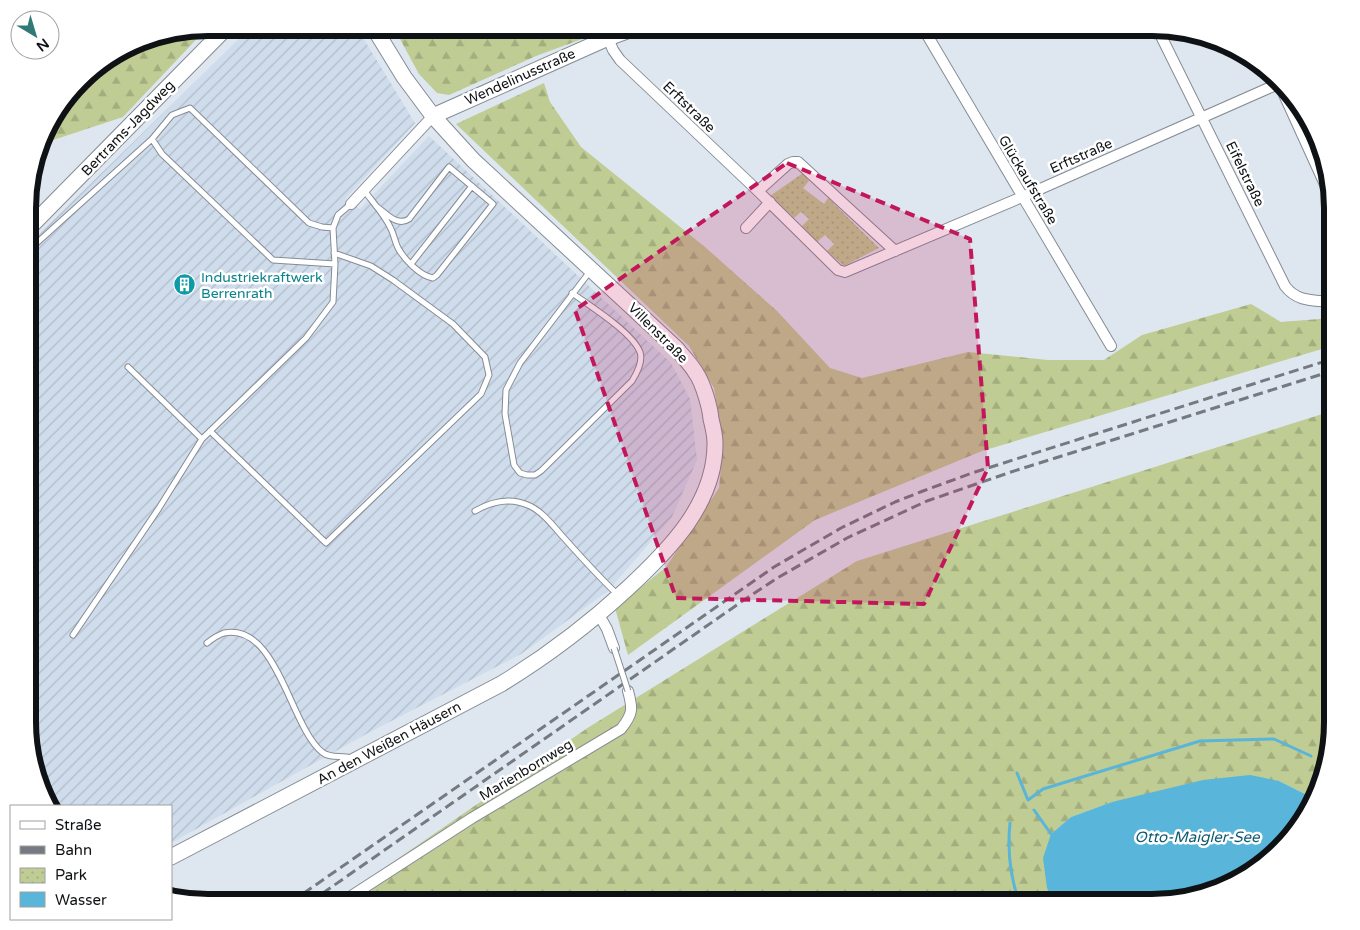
<svg xmlns="http://www.w3.org/2000/svg" width="1360" height="930" viewBox="0 0 1360 930" font-family="'Varela Round',sans-serif">
<defs>
<pattern id="industrial-furrows" width="10" height="10" patternUnits="userSpaceOnUse" patternTransform="scale(1.25)"><rect width="10" height="10" fill="#cfdceb"/><path d="M-1 1l2-2M0 10L10 0M9 11l2-2" fill="none" stroke="#b1bcc9"/></pattern>
<pattern id="forest-firs" width="22" height="20" patternUnits="userSpaceOnUse" patternTransform="scale(1.25)"><rect width="22" height="20" fill="#bfcc93"/><path d="M5 1l3.5 6h-7zM16 11l3.5 6h-7z" fill="#a3ae7e"/></pattern>
<pattern id="park-dots" width="8" height="8" patternUnits="userSpaceOnUse" patternTransform="scale(1.25)"><rect width="8" height="8" fill="#bfcc93"/><path d="M2 2h.1M6 6h.1" fill="none" stroke="#a3ae7e" stroke-width="1.8" stroke-linecap="round"/></pattern>
</defs>
<rect width="100%" height="100%" fill="#dee6ef"/>
<path fill="url(#industrial-furrows)" d="M250,28H357L415,123L345,199L360,209L429,136L671,363L690,399L697,460L672,517L608,591L521,654L370,732L171,843V806H50L29,745V244Z"/>
<path fill="url(#forest-firs)" d="M207,28L123,117L41,144L46,128L89,72L139,41Z
M394,28H612L536,56L449,95L437,93L419,74Z
M544,83L550,102L581,147L705,247L777,311L830,368L862,378L968,352L1048,360H1104L1142,335L1251,304L1281,322L1332,318V346L982,451L815,520L628,655L615,608L666,567L719,488L723,443L714,388L689,346L456,124Z
M1332,411V734L1323,780L1313,798L1279,781L1112,802L1071,817L1051,834L1047,888L1052,902H335L589,727L857,561Z"/>
<path fill="url(#park-dots)" d="M803,173L809,181L803,188L824,204L828,198L879,248L844,266L827,251L834,244L825,235L817,242L801,227L809,219L801,212L794,218L770,196Z"/>
<path fill="#59b5da" d="M1250,775L1279,781L1313,798L1295,832L1232,884L1153,902H1052L1047,888L1043,858L1051,834L1071,817L1112,802L1203,780Z"/>
<g fill="none" stroke-linecap="round" stroke-linejoin="round">
<path stroke="#59b5da" stroke-width="3" d="M1017,773L1028,800L1043,789L1200,741L1274,739L1311,756
M1034,810L1051,834
M1010,823C1007,852 1010,876 1019,902"/>
<defs>
<path id="lane" d="M364,190C373,203 385,215 391,229C394,235 395,242 398,248C404,259 420,276 433,278L437,275L493,204L449,167L409,219C397,227 386,213 376,206
M333,228L322,227L309,223L190,108L172,115L152,139L162,154L273,260L335,264
M29,250L152,139
M411,264L472,186
M572,293C590,306 632,332 640,352C643,361 637,373 632,381L541,471L535,475H527L520,473L514,465L505,414L506,390L520,363L591,270
M128,367L202,439
M210,431L326,543L481,394L489,375L485,357L453,324L393,280L371,266L334,253
M475,511C492,501 511,497 530,506C543,512 554,527 564,538C581,557 598,576 617,594
M73,635L159,508L202,439L306,338L333,302L335,264L333,228L338,215L351,204
M207,643C212,639 218,635 224,633C277,622 290,726 322,752C330,759 342,755 351,758"/>
<path id="street" d="M923,28L1111,346
M1157,28L1285,286C1297,302 1313,300 1332,302
M608,38L613,50L620,60L758,191L838,270L845,272L1022,197L1278,84
M1281,88L1332,200
M758,191L788,164L793,162H798L895,251
M351,204L433,116
M746,228L770,202
M599,615L607,629L614,648
M342,902L472,818L621,729C633,714 633,709 628,691"/>
<path id="secondary" d="M433,116L608,38L635,28
M29,228L226,28
M171,857L501,684C547,656 588,625 628,588C669,550 716,503 715,442C715,435 713,427 711,419C710,407 703,383 696,373C691,364 683,357 677,349L473,160L433,116L404,77L374,28"/>
</defs>
<use href="#lane" stroke="#858c95" stroke-width="7"/>
<use href="#street" stroke="#858c95" stroke-width="12"/>
<use href="#secondary" stroke="#858c95" stroke-width="17"/>
<use href="#lane" stroke="#fff" stroke-width="5"/>
<use href="#street" stroke="#fff" stroke-width="10"/>
<use href="#secondary" stroke="#fff" stroke-width="15"/>
<path stroke="#757a80" stroke-width="3" stroke-dasharray="10 5" stroke-linecap="butt" d="M291,902L738,592L774,567L841,528L895,502L923,491L972,473L1332,359
M310,902L744,600L779,577L847,538L927,501L1011,472L1332,371"/>
<defs>
<path id="lane-bridge" d="M614,648L628,691"/>
</defs>
<use href="#lane-bridge" stroke="#858c95" stroke-width="7" stroke-linecap="butt"/>
<use href="#lane-bridge" stroke="#fff" stroke-width="5"/>
</g>
<path fill="#c2185b" fill-opacity="0.2" stroke="#c2185b" stroke-width="4" stroke-dasharray="10 6" stroke-linejoin="round" d="M787,163L970,239L988,468L924,604L676,598L575,310Z"/>
<defs>
<symbol id="building-disc" viewBox="-11 -11 22 22"><circle r="9.5" fill="#0f9aa8" stroke="#fff"/><path d="M-4-6H4V6H1V3H-1V6H-4ZM-2.5-4.3h1.7v1.8h-1.7ZM.8-4.3h1.7v1.8H.8ZM-2.5-1h1.7V.8h-1.7ZM.8-1h1.7V.8H.8Z" fill="#fff"/></symbol>
</defs>
<g fill-rule="evenodd">
<use href="#building-disc" x="172" y="272" width="25" height="25"/>
</g>
<g text-anchor="middle" dominant-baseline="central" stroke-width="5" stroke-linejoin="round" paint-order="stroke">
<g font-size="14" fill="#0f1215" stroke="#fff">
<text transform="translate(520 77) rotate(-24)">Wendelinusstraße</text>
<text transform="translate(689 107) rotate(44)">Erftstraße</text>
<text transform="translate(128 128) rotate(-46)">Bertrams-Jagdweg</text>
<text transform="translate(1081 156) rotate(-24)">Erftstraße</text>
<text transform="translate(1245 174) rotate(64)">Eifelstraße</text>
<text transform="translate(1028 180) rotate(59)">Glückaufstraße</text>
<text transform="translate(658 333) rotate(45)">Villenstraße</text>
<text transform="translate(389 743) rotate(-28)">An den Weißen Häusern</text>
<text transform="translate(526 770) rotate(-31)">Marienbornweg</text>
</g>
<g font-size="14" fill="#0d838f" stroke="#fff" text-anchor="start">
<text x="201" y="277">Industriekraftwerk<tspan x="201" dy="16">Berrenrath</tspan></text>
</g>
<g font-size="15" font-style="italic" fill="#0e5a73" stroke="#fff">
<text x="1197" y="837">Otto-Maigler-See</text>
</g>
</g>
<path d="M0 0H1360V930H0ZM208 36H1152A172 172 0 0 1 1324 208V722A172 172 0 0 1 1152 894H208A172 172 0 0 1 36 722V208A172 172 0 0 1 208 36Z" fill="#fff" fill-rule="evenodd"/>
<path fill="none" stroke="#0f1215" stroke-width="6" d="M208 36H1152A172 172 0 0 1 1324 208V722A172 172 0 0 1 1152 894H208A172 172 0 0 1 36 722V208A172 172 0 0 1 208 36Z"/>
<rect x="10" y="805" width="162" height="115" fill="#ffffff" stroke="#9fa0a1"/>
<rect x="20" y="821" width="25" height="8" fill="#ffffff" stroke="#9fa0a1"/>
<text x="55" y="830" font-size="15" fill="#0f1215">Straße</text>
<rect x="20" y="846" width="25" height="8" fill="#757a80" stroke="#9fa0a1"/>
<text x="55" y="855" font-size="15" fill="#0f1215">Bahn</text>
<rect x="20" y="868" width="25" height="15" fill="url(#park-dots)" stroke="#9fa0a1"/>
<text x="55" y="880" font-size="15" fill="#0f1215">Park</text>
<rect x="20" y="892" width="25" height="15" fill="#59b5da" stroke="#9fa0a1"/>
<text x="55" y="905" font-size="15" fill="#0f1215">Wasser</text>
<g transform="translate(35 35) rotate(142)"><circle r="24" fill="#ffffff" stroke="#9fa0a1"/>
<path d="M0-4L9 19L0 12L-9 19Z" fill="#307975"/>
<text y="-8" font-size="14" font-weight="bold" text-anchor="middle" fill="#0f1215">N</text>
</g>
</svg>
